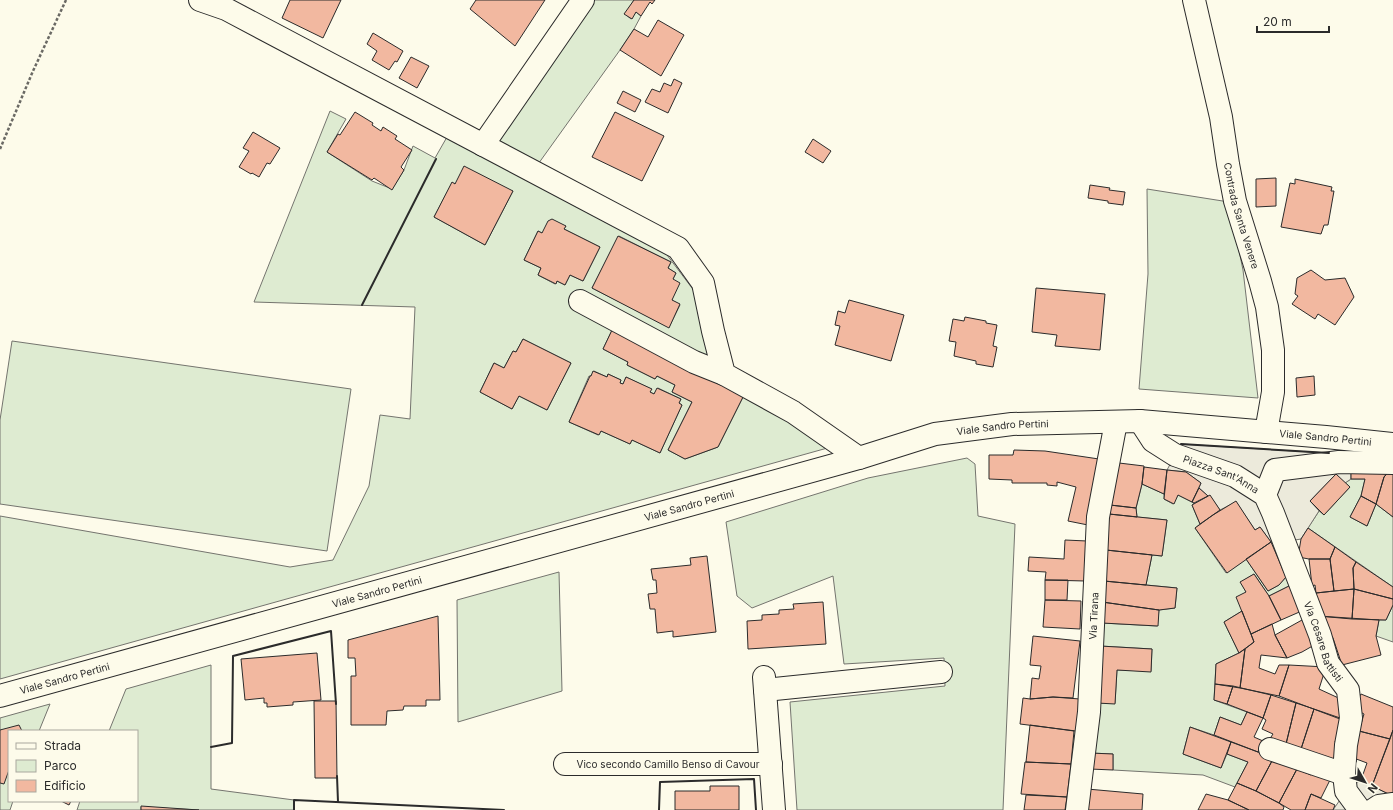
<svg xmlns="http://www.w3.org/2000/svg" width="1393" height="810" viewBox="0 0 1393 810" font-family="Inter,sans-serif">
<rect width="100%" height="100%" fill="#fdfbea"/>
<path fill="#deebd1" stroke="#74746e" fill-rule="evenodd" d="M591,0H634L625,14L631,19L636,12L641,16L634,29L620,50L536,167L492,144Z
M330,111L346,119L327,152L372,181L392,189L404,170L413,146L435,158L447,137L664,251L695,292L720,377L831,447L0,679V516L290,567L333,560L369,486L380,415L410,419L415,307L254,302ZM452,183L513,191L485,245L434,217ZM566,226L564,229L600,247L583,281L570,275L565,285L557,281L555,284L538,275L541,268L524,260L538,231L542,233ZM619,236L671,262L668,268L676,273L673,279L672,300L680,305L669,327L592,288ZM613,328L743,397L718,447L685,459L668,450L692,402L672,392L675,385L657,376L655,379L627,365L628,362L603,349ZM523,339L571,363L547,410L519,396L512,409L480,392L494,363L504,368L513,351L516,352ZM594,371L607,377L608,374L621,380L620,383L623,384L626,377L651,389L650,392L654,394L658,388L681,399L679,403L682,405L660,453L632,440L630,444L601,431L598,435L569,422L589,376H591Z
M1147,189L1229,202L1243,270L1258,398L1139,389L1148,274Z
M12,341L351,389L327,551L0,504V420Z
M967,458L975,464L978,516L1015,524L1003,810H797L790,702L945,686L944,658L844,664L833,576L752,608L737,596L726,522L868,478Z
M1351,479H1365L1361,496L1350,517L1367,526L1376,504L1393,517V587L1308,528L1319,511L1324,515L1350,487L1345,483Z
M1142,484L1164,494V499L1173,504L1178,495L1194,503L1192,505L1200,524L1195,528L1226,573L1246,559L1268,591L1279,585L1286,577L1289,586L1269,596L1254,574L1241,582L1246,592L1242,611L1224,622L1239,653L1216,664L1214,700L1247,712L1241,725L1220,717L1214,735L1190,727L1183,754L1221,768L1227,754L1248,762L1235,787L1203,775L1113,770V754L1090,753L1097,703H1115L1117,670L1151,671L1152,649L1100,646L1102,623L1157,626L1159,610L1175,608L1177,588L1146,585L1152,555L1162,556L1167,520L1137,517L1136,508Z
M559,572L562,691L458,722L457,600Z
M1393,605V642L1376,636L1379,620H1386Z
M211,665V789L294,800V810H199L141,807V810H77L80,801H137V731H109L126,689Z
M50,704L39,731H9V801H13L10,810H0V718Z"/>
<path fill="#eceadb" stroke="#74746e" d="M1181,444L1359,455L1351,472V479L1345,483L1336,474L1310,501L1319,511L1301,539L1283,542H1271L1260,527L1255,530L1236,502L1220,510L1210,496H1208L1199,488L1201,483L1186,472L1167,470Z
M1361,780L1390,795L1386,810H1333L1346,791Z"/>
<path fill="#f2b8a0" stroke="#2b2b2b" d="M290,0H341L323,38L282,18Z
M476,0H545L515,46L470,9Z
M634,0H655L652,4L650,2L641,16L636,12L632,19L624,14Z
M658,20L684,35L661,76L620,50L634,29L648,37Z
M373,33L403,51L397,62L395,61L389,70L372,60L377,51L367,44Z
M411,57L429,66L417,88L399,78Z
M674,79L682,83L668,113L645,102L652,89L660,92L664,83L671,86Z
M623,91L641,100L635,112L617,103Z
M355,112L373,123L372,125L381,131L383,127L397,136L395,139L412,150L401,167L404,170L392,190L374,178L372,180L327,152L338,134L340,135Z
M615,112L664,136L642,181L592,157Z
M253,132L280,148L270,164L267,163L259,177L252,173L251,174L239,167L249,151L243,148Z
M813,139L831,151L823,163L805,152Z
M464,166L513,191L485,245L434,217L452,182L455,184Z
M1276,178V206L1256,207V179Z
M1295,179L1332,187L1331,191H1334L1328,225H1324L1321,234L1281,227L1290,183L1295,184Z
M1090,185L1110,188L1109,190L1125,192L1123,205L1108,203V201L1088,198Z
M552,219L566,226L564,229L600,247L583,281L570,275L565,285L557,281L556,284L538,275L541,268L524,260L538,231L542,233L548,221Z
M618,236L671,262L668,268L676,273L673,279L680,283L672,300L680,304L669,328L592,288Z
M1311,270L1325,280L1345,278L1354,297L1335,325L1318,314L1315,319L1292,304L1298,296L1295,294L1297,278Z
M1036,288L1105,294L1100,350L1055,346L1057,335L1032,332Z
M849,300L904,315L891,361L835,345L840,326L835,325L838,311L845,313Z
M965,317L986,321V323L997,325L993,346L997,347L993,367L976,364V361L954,356L956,342L949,341L953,319L964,321Z
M613,328L729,384L727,388L743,397L718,447L685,459L668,450L692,402L672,392L675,385L657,376L655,379L627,365L628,362L603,349Z
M523,339L571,363L547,410L519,396L512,409L480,392L494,363L504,368L513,351L516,352Z
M593,371L607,377L608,374L621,380L620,383L623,384L626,377L652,389L650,392L654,394L657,388L681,399L679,403L682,405L660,453L632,440L630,444L601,431L599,435L569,422L590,376H591Z
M1314,376L1315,395L1297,397L1296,378Z
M1014,450L1045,451L1099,459L1088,525L1068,521L1076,487L1057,482V486L1047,485V483H1012V480L989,479V455H1013Z
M1119,463L1144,466L1142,484L1136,508L1110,505Z
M1144,467L1167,470L1164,494L1142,484Z
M1167,470L1186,472L1201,483L1192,502L1178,495L1174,504L1164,499Z
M1390,470L1384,477L1376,504L1361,496L1365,479H1351V472Z
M1390,470H1393V517L1376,504L1384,477Z
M1336,474L1350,487L1324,515L1310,501Z
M1199,488L1208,496L1194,503L1192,502Z
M1210,495L1220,510L1200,524L1192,505Z
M1361,496L1376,504L1367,526L1350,517Z
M1236,501L1255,530L1260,527L1271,542L1227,573L1195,528L1213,515Z
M1110,505L1136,508L1137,517L1109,514Z
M1109,514L1167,520L1162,556L1106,550Z
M1308,528L1335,547L1330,559H1309L1298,557L1301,539Z
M1065,540L1087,541L1085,581L1045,580L1046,572L1028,571L1029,557L1064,559Z
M1271,542L1286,577L1279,585L1268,591L1246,559Z
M1335,547L1356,562L1353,568L1354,589L1334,591L1330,559Z
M1106,550L1152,555L1146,585L1104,581Z
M707,556L716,632L673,637V631L657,633L655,609H650L648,594L657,593L656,580H653L651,569L691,565L690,558Z
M1309,559H1330L1334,591L1316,593L1315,585L1312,586Z
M1356,562L1393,587V599L1354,589L1353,568Z
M1254,574L1269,596L1281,620L1251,634L1236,597L1246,592L1240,582Z
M1045,580H1068L1067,600H1045Z
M1104,581L1177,588L1175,608L1159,610L1102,602Z
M1289,586L1304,610L1281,620L1269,596Z
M1354,589L1393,599V605L1386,620L1352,619Z
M1354,589L1352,619L1318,616L1316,593Z
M1045,600L1081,601L1080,629L1043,627Z
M823,602L826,644L748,649L747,621L762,620V615L779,614V610L794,609L793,604Z
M1102,602L1159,610L1158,626L1102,623Z
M1242,611L1254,642L1239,653L1224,622Z
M438,616L440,700H426V706H404L403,710L387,711L386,725H351V676H356L355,658H348V640Z
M1318,616L1379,620L1376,636L1381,655L1342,665L1333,638Z
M1302,620L1316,644L1302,652L1287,658L1275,635Z
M1272,624L1275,635L1287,658L1261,655L1259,668L1275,674L1279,665H1289L1279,696L1240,688L1245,649L1254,642L1251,634Z
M1033,636L1080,641L1073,698L1053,697L1030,699L1032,678L1039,679L1041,666L1030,665Z
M1100,646L1152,649L1151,672L1117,670L1115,704L1097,703Z
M1245,649L1240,688L1215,684L1216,664L1239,653Z
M317,653L321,700L293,702V705L267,707V703H264V698L245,700L241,659Z
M1289,665L1326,667L1319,689L1345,701L1340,719L1279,696Z
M1215,684L1233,686L1227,704L1214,700Z
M1233,686L1271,695L1263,718L1227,704Z
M1361,694L1393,707V730L1390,739L1359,731L1364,714L1353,708Z
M1271,695L1296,703L1286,744L1269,740L1273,734L1262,729L1266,720L1263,718Z
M1053,697L1080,699L1076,731L1020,724L1023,698L1030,699Z
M314,701H336L337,778H315Z
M1296,703L1314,709L1301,749L1286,744Z
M1314,709L1343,719L1335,742L1340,744L1333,766L1301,749Z
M1247,712L1263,718L1254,737L1263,741L1258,752L1214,735L1220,717L1241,725Z
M19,725L22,731H9V770L4,784L0,783V730Z
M1030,725L1074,731L1071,764L1026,762Z
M1190,727L1231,742L1221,768L1183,754Z
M1393,730V796L1372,786Z
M1359,731L1390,739L1372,786L1361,780L1367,763L1351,757Z
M1231,742L1258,752L1273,759L1256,791L1237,783L1248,762L1227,754Z
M1090,753L1113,754V770L1090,769Z
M1273,759L1298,767L1279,803L1256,791Z
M1025,762L1071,764L1067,797L1021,794Z
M1297,769L1311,775L1313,769L1331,778L1321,798L1311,794L1305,810H1291L1279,803Z
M1237,783L1256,791L1279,803L1284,807L1283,810H1249L1228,800Z
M710,786H739V810H675V791H710Z
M1087,789L1143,794L1142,810H1085Z
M1206,794L1228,800L1249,810H1198Z
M1311,794L1335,805L1333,810H1305Z
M1026,795L1067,797L1065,810H1024Z
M61,801H71L69,805Z
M141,806L199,810H141Z"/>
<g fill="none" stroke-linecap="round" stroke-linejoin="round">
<defs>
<g id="minor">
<path d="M200,0L226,9L678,248L703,283L713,331L724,374L793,412L859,458"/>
<path id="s1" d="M1194,0L1221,117L1228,164L1235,201L1260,281L1267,307L1273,350V392L1266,432"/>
<path d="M483,145L583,0"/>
<path d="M580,301L694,362L724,374"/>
<path id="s2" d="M1140,421L1153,441L1175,455L1235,476L1265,495L1273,513L1320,635L1328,663L1348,690L1351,718L1346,745L1344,774L1346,791L1360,810"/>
<path d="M1265,495L1275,470L1339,462L1393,463"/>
<path d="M764,677L774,810"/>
<path d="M765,690L941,672"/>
<path id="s3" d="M0,696L859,458L935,434L1012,424L1140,421L1326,437L1393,444"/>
<path d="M1270,749L1344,774"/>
<path id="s4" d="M565,764H771"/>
<path id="s5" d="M1077,810L1089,712L1098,517L1116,422"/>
<path d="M1373,810L1379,806L1393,804"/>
</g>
</defs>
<use href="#minor" stroke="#2b2b2b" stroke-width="24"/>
<path stroke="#6a6964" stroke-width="2.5" stroke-dasharray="3 2" stroke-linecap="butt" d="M0,149L33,71L66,0"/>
<use href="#minor" stroke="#fdfbea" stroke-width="22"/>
<path stroke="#2b2b2b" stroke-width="2" d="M362,305L436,159
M1181,444L1329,453
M211,747L232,743L233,656L331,631L336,704
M337,776L338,802
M294,810V800L504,810
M659,810L660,782L754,779L756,810"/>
</g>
<g text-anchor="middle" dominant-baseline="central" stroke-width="3" stroke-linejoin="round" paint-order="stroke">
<g font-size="10" fill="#2b2b2b" stroke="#fdfbea">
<text stroke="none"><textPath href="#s1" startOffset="221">Contrada Santa Venere</textPath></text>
<text stroke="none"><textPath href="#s3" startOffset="1039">Viale Sandro Pertini</textPath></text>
<text stroke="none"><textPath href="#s3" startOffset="1363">Viale Sandro Pertini</textPath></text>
<text stroke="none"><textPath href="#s2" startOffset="100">Piazza Sant'Anna</textPath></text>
<text stroke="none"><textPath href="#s3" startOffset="715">Viale Sandro Pertini</textPath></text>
<text stroke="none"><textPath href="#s3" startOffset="391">Viale Sandro Pertini</textPath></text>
<text stroke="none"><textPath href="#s5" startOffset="195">Via Tirana</textPath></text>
<text stroke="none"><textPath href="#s2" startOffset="307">Via Cesare Battisti</textPath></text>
<text stroke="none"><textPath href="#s3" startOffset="67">Viale Sandro Pertini</textPath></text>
<text stroke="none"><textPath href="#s4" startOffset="103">Vico secondo Camillo Benso di Cavour</textPath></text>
</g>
</g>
<rect x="8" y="730" width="130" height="72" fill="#fdfbea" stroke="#a9a89e"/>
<rect x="16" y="743" width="20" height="6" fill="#fdfbea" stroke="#a9a89e"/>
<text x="44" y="750" font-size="12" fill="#2b2b2b">Strada</text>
<rect x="16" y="760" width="20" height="12" fill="#deebd1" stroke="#a9a89e"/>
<text x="44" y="770" font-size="12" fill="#2b2b2b">Parco</text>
<rect x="16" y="780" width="20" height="12" fill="#f2b8a0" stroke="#a9a89e"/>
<text x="44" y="790" font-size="12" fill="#2b2b2b">Edificio</text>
<g transform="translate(1365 782) rotate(129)" stroke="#fdfbea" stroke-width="3" paint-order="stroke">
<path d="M0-3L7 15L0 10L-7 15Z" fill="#2b2b2b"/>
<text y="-6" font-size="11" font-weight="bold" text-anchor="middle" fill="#2b2b2b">N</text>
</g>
<path d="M1257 26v6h72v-6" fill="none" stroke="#2b2b2b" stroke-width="2"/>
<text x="1263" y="26" font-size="12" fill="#2b2b2b" stroke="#fdfbea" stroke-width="3" paint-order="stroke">20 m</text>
</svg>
